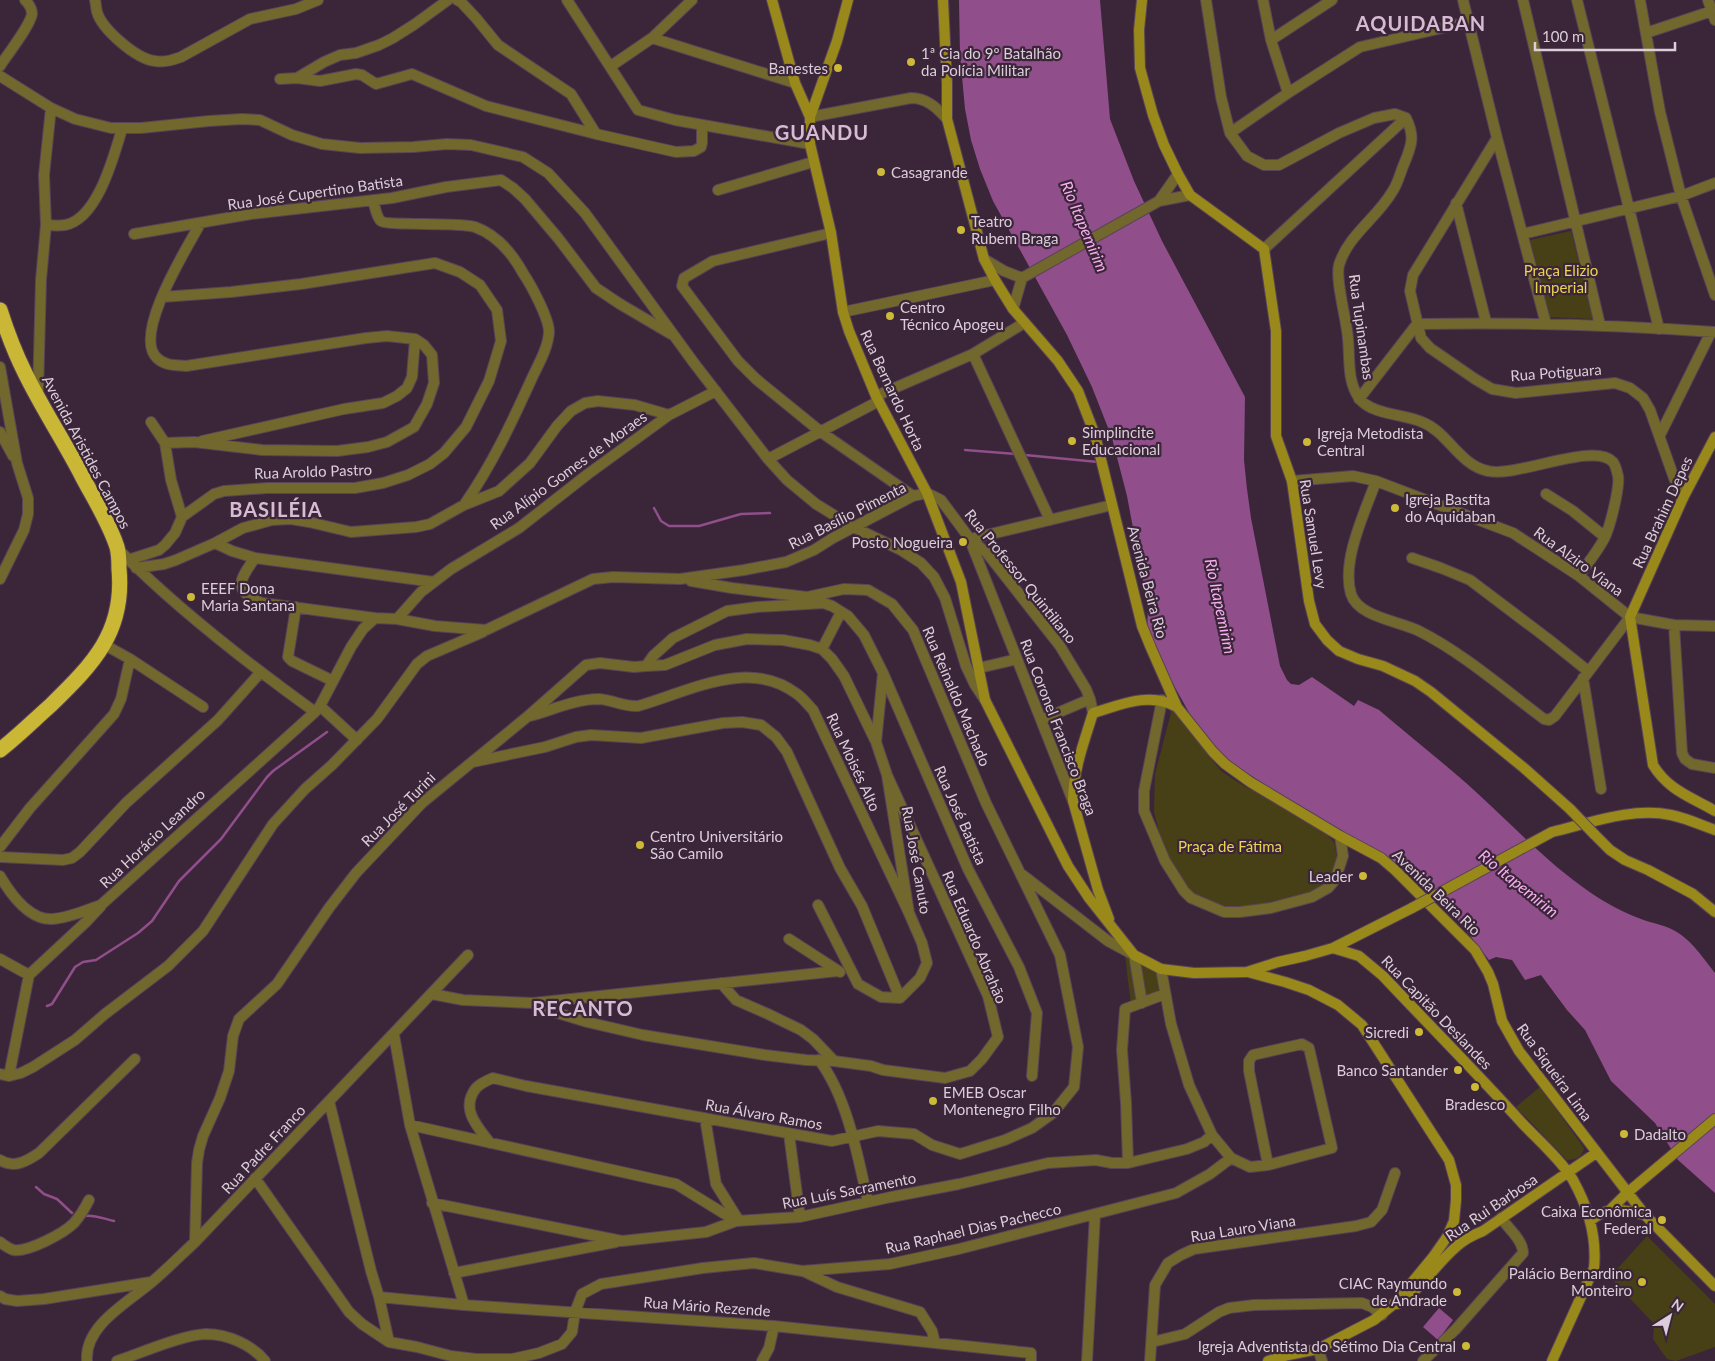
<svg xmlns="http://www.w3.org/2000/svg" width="1715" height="1361" viewBox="0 0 1715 1361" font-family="Lato,sans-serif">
<rect width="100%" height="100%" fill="#3b2639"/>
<path fill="#474016" d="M1571,231L1593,319L1549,317L1530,240Z
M1172,709L1221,771L1247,788L1273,799L1325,833L1334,842L1338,861L1329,880L1323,886L1310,893L1253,906L1223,907L1191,896L1163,849L1154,811L1155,774Z
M1125,955L1158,973L1162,992L1131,1005Z
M1540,1087L1584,1148C1582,1157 1576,1160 1567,1160L1516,1107Z
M1647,1236L1715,1304V1347L1676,1361L1667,1359L1653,1339L1654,1324L1610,1277Z"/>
<path fill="#904e8b" d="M959,0H1100L1110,119L1134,181L1162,241L1245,397L1244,460L1247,489L1251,518L1280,666L1287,680L1291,684L1299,685L1312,677L1354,706L1358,700L1379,710C1416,742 1456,772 1491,806C1523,836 1554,868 1591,893C1606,903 1624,913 1641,919C1654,924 1667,925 1680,934C1694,944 1704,959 1715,973V1193L1678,1160L1655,1123L1611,1081L1585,1030L1567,1010L1541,975L1525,980L1512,960L1496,957L1489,960L1443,901L1424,883L1403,868L1301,808L1233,764L1219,752L1192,718L1162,664L1147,629L1148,608L1127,496L1112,438L1092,387L1067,335L993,201L980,169L971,140L965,109L960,55Z
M1439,1308L1453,1320L1438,1340L1423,1327Z"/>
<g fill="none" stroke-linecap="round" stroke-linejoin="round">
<path stroke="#904e8b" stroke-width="2.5" d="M965,450L1016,454
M1025,455L1098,462
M654,508L661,521L669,526H699L741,514L770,513
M47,1006L52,1004L75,967L83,962L96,960L138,933L152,921L179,881L221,839L267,777L273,771L327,732
M36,1187L44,1194L57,1199L72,1213
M84,1216C94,1214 104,1219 114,1221"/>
<defs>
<path id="street" d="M95,0C96,4 96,8 97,12C102,29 136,59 155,61C164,63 173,60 181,57L250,19L296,9L318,0
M457,0L461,2L476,18L498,45L571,94L596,134
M567,0L638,110L675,120L810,144
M1206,0L1221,97L1230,133L1247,156L1264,165H1279L1339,133L1374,118L1395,114L1406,118
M1263,0L1271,40L1288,93
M1463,0L1497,138L1546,324
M1523,0L1600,325
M1577,0L1659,329
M1640,0L1660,112L1681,196L1715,295
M1708,0L1715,20
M1646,33L1712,11
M652,38L795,83
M1271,40L1332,0
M0,66C7,55 30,26 32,14C32,9 29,4 25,0
M611,66L652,38L692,0
M0,76L51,108L75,119L111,128H141L209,121L242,119L260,120L292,135L322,144L360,148L413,147L447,144L471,145L523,157L548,173L585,213L694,363L768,459L787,480L816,504L853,527L901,550L921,563L934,577L945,598L966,666L975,685L985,700
M297,78L324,62L340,55L356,53L379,45L393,38L415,24L448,0
M280,79L297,78L320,81L356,74L362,75L376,84L412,74L486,106L596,134L676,152L694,151L701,147L702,143V126
M810,117L911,98C927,98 937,108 947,119
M1406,118C1415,136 1412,145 1404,164C1400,173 1398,184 1392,192C1377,218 1348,235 1339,265C1335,280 1347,321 1348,339C1350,359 1347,381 1359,398C1371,415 1405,414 1422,422C1448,432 1459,465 1488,471C1516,478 1594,441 1613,462C1616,466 1617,472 1618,476C1620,487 1610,528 1604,539C1597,552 1587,564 1579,576
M1230,133L1288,93L1360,47L1468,22
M1497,138L1413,275L1410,291L1421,338L1430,348L1475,379L1492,389L1516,393L1615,383L1630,388L1643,398L1650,410L1674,478L1683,498
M718,190L813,162
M373,200C375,206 376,217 381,221C386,226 460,222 475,227C497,235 512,253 523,273C531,285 549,318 549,332C548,348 539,363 532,378C512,422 492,465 464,505
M1159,201L1178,174
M1456,203L1486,322
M200,224C187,248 132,335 157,358C165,366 176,365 186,366L366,338L387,336L415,339
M46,225C52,225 59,226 65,225C98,219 114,155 122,129
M831,233L713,261L684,278L682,286L738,361L756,379L821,432L913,496
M134,234L251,214L392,198L446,187L501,180L513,188L525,199L558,238L596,288L620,304L671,334
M1523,234L1681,196L1715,183
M1264,249L1406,118
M984,259L1004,271L1022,278L1013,309
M1022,278L1159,201L1190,195
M162,297L231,292L301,284L435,263L460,272L480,285L497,310L501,341L489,381L466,427L444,453L430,464L408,475L383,483L355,488H267L224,491L214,494L182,517
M843,312L995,280
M973,354L1050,520
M0,367L17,463L28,498V514L24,530L0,579
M38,393L41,280L46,225L44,175L51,108
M876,396L973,354L1024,323
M1359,399L1417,324C1516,322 1616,325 1715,332
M0,432L13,456
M1660,435L1711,332
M202,441L344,409L383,403L397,396L407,388L412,377L415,339
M165,443L194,442L262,450L337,451L368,447L387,442L414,427L427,404L434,383L432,355L424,345L415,339
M768,459L879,401
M1292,481L1353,476L1376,481L1513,533L1579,576L1630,617L1674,625L1715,626
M1376,481C1365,512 1341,561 1351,594C1358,617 1399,621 1419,631C1463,653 1505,690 1544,719L1549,720L1555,716L1630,617
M1546,494L1573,511L1605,537
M970,539L1112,505
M970,540L1073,801
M215,543L232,551L255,558L434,582
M118,549C177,609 247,663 315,712
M255,558C239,580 232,591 262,603L375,618L397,619L435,626L486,630L593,579L613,577L680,579L744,570L786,562L814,550L833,538L913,496L927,493L941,500L970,539L987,553L1060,646L1086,689L1090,699L1093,713
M1412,558L1441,568L1470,580L1548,639L1588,671
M128,560L159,550L165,545L175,533L182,517L171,480L165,443L151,422
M136,568L164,564L176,560L215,543L243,528L272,520L291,519L309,522L351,532L416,527L430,524L464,505L499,491L530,463L557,426L571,411L585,403L598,401L635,405L669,415
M691,581L732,588L807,597L844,589L868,590L892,604L913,630L986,803L1020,873L1108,941L1134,955L1142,1003
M818,601L832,606L848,616L864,635L883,673L968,869L1019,967L1037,1013L1032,1076
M296,607L288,657L292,661L333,681
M397,619L421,592L451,569L519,528L588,474L669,415L716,391
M1674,625L1682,753L1685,759L1692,764L1715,768
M105,645L130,659L203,707
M822,649L841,612
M646,666L665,665L715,645L747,639L783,640L810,645L822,649L832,659L844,676L875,740
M979,668L1017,659
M1583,678L1601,789
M1162,700L1144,791V811L1165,861L1184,891L1191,898L1224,912H1240L1271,908L1312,897L1328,888L1335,880L1343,856L1340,836
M320,706L357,740
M530,716C552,710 576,699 599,699C613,700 624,707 638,706C688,692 749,657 797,694C803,698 808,705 813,710L909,913
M1041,720L1090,699
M473,762L545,747L576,737L591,735L641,738L723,723L742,722L761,725L776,737L787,752L840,868L862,906L900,998
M0,847L30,808L114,714L121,699L130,659
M0,857L63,860L72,858L80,852L126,803L218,720L260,673
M0,876C10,893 29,920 52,919C69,918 86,910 101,905L315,712L320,706L351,647L363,629L375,618
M818,905L858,984L881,997L900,998L920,978L927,963L922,943L909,913L887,775L876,742L883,673
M789,939L840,972
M0,959L29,975
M1161,969L1171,1024L1189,1085L1212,1135L1231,1158L1250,1167L1268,1165L1332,1148L1309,1048L1302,1044L1253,1055L1249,1061V1071L1268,1165
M29,975L87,921L101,906
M721,983L736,1000L768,1014L801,1030L813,1039L834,1061L871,1066L883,1070L945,1078L970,1071L982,1059L998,1037L988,996L887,775
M432,994L463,1000L533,1003L838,971
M534,1004L551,1011L587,1022L643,1035L765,1055L806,1060L834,1061
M394,1035L410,1125L464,1305
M819,1060C847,1096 858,1157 868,1202
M0,1074L9,1076L21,1073L33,1067L75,1040L105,1014L168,966L203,931L273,824L305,789L332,765L377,719L417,664L427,656L483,632
M9,1076L29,975
M329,1101L371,1271L379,1297L389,1342
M705,1118L716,1184L739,1221
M410,1125L676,1184L736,1221L800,1217L891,1197L959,1184L1048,1163L1096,1160L1112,1163H1128L1187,1149L1204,1142L1212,1135
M789,1134L800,1217
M490,1143C477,1126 460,1109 476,1088C480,1084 488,1080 493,1078L526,1086L832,1141L878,1131L914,1134L932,1145L960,1154L1005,1140L1032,1128L1053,1113L1074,1087L1078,1047L1060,955L1020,873
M0,1160C14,1169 27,1161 39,1153L135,1059
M1128,1163L1126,1103L1122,1050L1125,1009L1165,994
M255,1178L349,1312L362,1324L389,1342L417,1347L451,1356L476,1359H512L539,1353L562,1344L572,1332L575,1312L582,1294L601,1284L703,1268L754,1263L802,1271L890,1264L959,1249L1176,1193L1210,1174L1231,1158
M432,1203L622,1241L706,1232L736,1221
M0,1242C4,1245 9,1249 14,1250C29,1252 64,1233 74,1223C80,1216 85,1208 89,1200
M195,1242L197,1163L199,1150L203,1136L220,1098L229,1071L233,1036L239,1019L277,984L329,908L356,873L422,803L527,717L586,665L600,663L634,667L646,666L653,656L673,638L727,611L757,607L824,603
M803,1271L837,1287L920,1312L932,1331L935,1343
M454,1273L616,1242
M0,1296L5,1299L17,1301L44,1299L151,1282
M379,1297L464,1305L774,1326L1031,1353V1361
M1152,1342L1185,1334L1219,1312L1229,1308L1254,1305L1362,1303L1372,1307L1382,1315
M1318,1349L1322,1361
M87,1361C84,1325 129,1302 153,1281C167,1269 181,1255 195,1242L468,955
M117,1361C141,1353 182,1335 206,1334C228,1334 252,1345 265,1361
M762,1361L769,1348L774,1326
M1087,1361L1095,1214
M1150,1361L1155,1285L1168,1263L1181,1255L1194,1249L1356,1226L1371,1222L1382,1210L1395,1173
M1423,1361L1456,1329L1523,1253C1523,1240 1508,1228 1501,1218"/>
<path id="secondary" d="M772,0L795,83L810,117
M848,0L837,41L810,117V144L831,233L843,312L849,331L876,396L927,493L961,582L985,700L1068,866L1089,898L1134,955L1161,969L1194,973L1247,972L1278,962L1305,956L1333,948L1412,908
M943,0L947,83V119L984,259L995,280L1013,309L1058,361L1078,391L1095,435L1142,626L1151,648L1177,707L1213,752L1225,764L1250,782L1340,836L1381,858L1395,870L1475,950L1488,972L1493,984L1502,1021L1519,1051L1645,1215L1715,1286
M1142,0L1139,30L1140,68L1153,115L1164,145L1178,174L1190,195L1264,249L1276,331V436L1292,481L1309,601L1315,624L1327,640L1339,651L1358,659L1383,666L1415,681L1431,692L1524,768L1570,809
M1715,437L1683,498L1630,617L1653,765C1668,790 1691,797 1715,811
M1552,832C1590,823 1632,807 1671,815C1686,818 1701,825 1715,830
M1594,834L1610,850L1625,860L1648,870L1693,894L1715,912
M1109,919L1098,890L1073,801C1073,771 1084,742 1093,713C1120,705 1150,691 1177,707
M1333,948L1359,956L1383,976C1429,1025 1477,1073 1522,1123C1538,1140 1562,1161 1573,1180C1588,1207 1597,1237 1594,1268L1552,1361
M1248,972L1285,982L1309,990L1338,1005L1362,1025L1449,1160L1456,1185V1200L1454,1221L1447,1237L1433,1257L1395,1303L1374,1320L1318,1349L1288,1355L1268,1361
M1611,1209L1627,1193L1715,1119
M1590,1221C1610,1204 1621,1210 1645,1215
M1397,1304C1421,1290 1435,1265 1456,1247C1464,1239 1473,1235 1483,1231L1596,1153"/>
<path id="highway" d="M0,310C7,332 15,353 25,373C42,408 64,441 82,476C94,499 109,522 117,547C119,554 119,562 119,569C125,632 93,664 51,705C34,720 18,736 0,750"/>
</defs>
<use href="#street" stroke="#584456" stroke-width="12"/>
<use href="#secondary" stroke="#584456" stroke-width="12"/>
<use href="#highway" stroke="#584456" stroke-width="17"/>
<use href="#street" stroke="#72682d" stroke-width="10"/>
<use href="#secondary" stroke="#99881a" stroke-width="10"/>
<use href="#highway" stroke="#cbb736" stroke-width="15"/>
<defs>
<path id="secondary-bridge" d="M1570,809L1594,834
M1412,908L1552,832"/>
</defs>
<use href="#secondary-bridge" stroke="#584456" stroke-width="12" stroke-linecap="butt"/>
<use href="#secondary-bridge" stroke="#99881a" stroke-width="10"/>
</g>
<g fill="#cdb938" stroke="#3b2639" stroke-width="2">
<circle cx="911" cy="62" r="5"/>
<circle cx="838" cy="68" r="5"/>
<circle cx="881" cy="172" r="5"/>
<circle cx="961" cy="230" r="5"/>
<circle cx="890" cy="316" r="5"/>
<circle cx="1072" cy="441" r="5"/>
<circle cx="1307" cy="442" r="5"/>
<circle cx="1395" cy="508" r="5"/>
<circle cx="963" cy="542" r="5"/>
<circle cx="191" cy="597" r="5"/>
<circle cx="640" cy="845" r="5"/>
<circle cx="1363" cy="876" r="5"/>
<circle cx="1419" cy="1032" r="5"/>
<circle cx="1458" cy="1070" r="5"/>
<circle cx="1475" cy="1087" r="5"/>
<circle cx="933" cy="1101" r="5"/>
<circle cx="1624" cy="1134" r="5"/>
<circle cx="1662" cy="1220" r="5"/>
<circle cx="1642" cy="1282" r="5"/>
<circle cx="1457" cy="1292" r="5"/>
<circle cx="1466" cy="1346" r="5"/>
</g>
<g text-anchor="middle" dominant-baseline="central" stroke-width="4.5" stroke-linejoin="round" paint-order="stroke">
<g font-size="15" fill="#dbcdd9" stroke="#3b2639" text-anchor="start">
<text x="921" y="53">1ª Cia do 9º Batalhão<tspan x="921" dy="17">da Polícia Militar</tspan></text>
<text x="828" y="68" text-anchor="end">Banestes</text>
<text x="891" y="172">Casagrande</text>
<text x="971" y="221">Teatro<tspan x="971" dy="17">Rubem Braga</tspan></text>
<text x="900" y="307">Centro<tspan x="900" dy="17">Técnico Apogeu</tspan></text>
<text x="1082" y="432">Simplincite<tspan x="1082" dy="17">Educacional</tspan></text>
<text x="1317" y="433">Igreja Metodista<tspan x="1317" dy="17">Central</tspan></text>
<text x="1405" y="499">Igreja Bastita<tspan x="1405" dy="17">do Aquidaban</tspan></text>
<text x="953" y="542" text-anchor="end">Posto Nogueira</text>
<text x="201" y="588">EEEF Dona<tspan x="201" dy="17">Maria Santana</tspan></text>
<text x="650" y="836">Centro Universitário<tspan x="650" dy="17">São Camilo</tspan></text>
<text x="1353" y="876" text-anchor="end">Leader</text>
<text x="1409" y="1032" text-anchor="end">Sicredi</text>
<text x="1448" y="1070" text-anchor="end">Banco Santander</text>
<text x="943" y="1092">EMEB Oscar<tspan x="943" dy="17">Montenegro Filho</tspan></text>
<text x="1475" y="1104" text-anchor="middle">Bradesco</text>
<text x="1634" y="1134">Dadalto</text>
<text x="1652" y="1211" text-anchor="end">Caixa Econômica<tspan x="1652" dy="17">Federal</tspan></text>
<text x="1632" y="1273" text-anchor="end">Palácio Bernardino<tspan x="1632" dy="17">Monteiro</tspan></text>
<text x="1447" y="1283" text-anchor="end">CIAC Raymundo<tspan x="1447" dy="17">de Andrade</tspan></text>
<text x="1456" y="1346" text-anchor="end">Igreja Adventista do Sétimo Dia Central</text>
</g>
<g font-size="15" fill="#dbcdd9" stroke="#3b2639">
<text transform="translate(315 192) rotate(-8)">Rua José Cupertino Batista</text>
<text transform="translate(1362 327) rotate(82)">Rua Tupinambas</text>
<text transform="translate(1556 372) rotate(-4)">Rua Potiguara</text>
<text transform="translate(893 390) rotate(65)">Rua Bernardo Horta</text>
<text transform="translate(87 452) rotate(62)">Avenida Aristides Campos</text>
<text transform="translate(568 470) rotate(-36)">Rua Alípio Gomes de Moraes</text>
<text transform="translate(313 471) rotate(-2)">Rua Aroldo Pastro</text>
<text transform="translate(1662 512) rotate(-65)">Rua Brahim Depes</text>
<text transform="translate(847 515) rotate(-27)">Rua Basílio Pimenta</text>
<text transform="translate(1314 534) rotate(81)">Rua Samuel Levy</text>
<text transform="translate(1579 561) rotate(36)">Rua Alziro Viana</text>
<text transform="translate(1021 576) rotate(51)">Rua Professor Quintiliano</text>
<text transform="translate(1148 582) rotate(75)">Avenida Beira Rio</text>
<text transform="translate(957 696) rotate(67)">Rua Reinaldo Machado</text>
<text transform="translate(1059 727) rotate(69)">Rua Coronel Francisco Braga</text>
<text transform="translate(854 762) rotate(65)">Rua Moisés Alto</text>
<text transform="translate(398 809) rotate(-45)">Rua José Turini</text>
<text transform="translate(961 815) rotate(66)">Rua José Batista</text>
<text transform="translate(152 838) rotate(-43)">Rua Horácio Leandro</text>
<text transform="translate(917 860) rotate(80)">Rua José Canuto</text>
<text transform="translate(1437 892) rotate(44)">Avenida Beira Rio</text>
<text transform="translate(975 937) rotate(67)">Rua Eduardo Abrahão</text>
<text transform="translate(1437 1012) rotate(46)">Rua Capitão Deslandes</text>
<text transform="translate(1555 1072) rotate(54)">Rua Siqueira Lima</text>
<text transform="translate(764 1114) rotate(10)">Rua Álvaro Ramos</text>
<text transform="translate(263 1149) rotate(-47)">Rua Padre Franco</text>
<text transform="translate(849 1190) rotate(-11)">Rua Luís Sacramento</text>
<text transform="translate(1491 1207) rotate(-34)">Rua Rui Barbosa</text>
<text transform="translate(973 1228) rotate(-13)">Rua Raphael Dias Pachecco</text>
<text transform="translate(1243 1228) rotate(-9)">Rua Lauro Viana</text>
<text transform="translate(707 1306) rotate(4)">Rua Mário Rezende</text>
</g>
<g font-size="15" fill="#ead451" stroke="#3b2639">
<text x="1561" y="270">Praça Elizio<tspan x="1561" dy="17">Imperial</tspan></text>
<text x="1230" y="846">Praça de Fátima</text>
</g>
<g font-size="16" font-style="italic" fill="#f8aff1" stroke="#3b2639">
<text transform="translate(1085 226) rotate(67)">Rio Itapemirim</text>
<text transform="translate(1221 606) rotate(78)">Rio Itapemirim</text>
<text transform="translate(1519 883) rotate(39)">Rio Itapemirim</text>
</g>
<g font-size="20" font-weight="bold" letter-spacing="1" fill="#d7bbd4" stroke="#3b2639">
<text x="1421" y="23">AQUIDABAN</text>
<text x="822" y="132">GUANDU</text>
<text x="276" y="509">BASILÉIA</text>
<text x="583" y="1008">RECANTO</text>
</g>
</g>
<g transform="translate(1670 1316) rotate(36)" stroke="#3b2639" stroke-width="4" paint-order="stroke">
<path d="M0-4L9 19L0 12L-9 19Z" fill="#dbcdd9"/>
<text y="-8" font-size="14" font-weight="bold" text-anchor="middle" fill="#dbcdd9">N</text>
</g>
<path d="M1535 42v8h140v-8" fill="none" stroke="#dbcdd9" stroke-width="2.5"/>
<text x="1542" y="42" font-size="15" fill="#dbcdd9" stroke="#3b2639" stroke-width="4" paint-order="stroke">100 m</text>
</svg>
